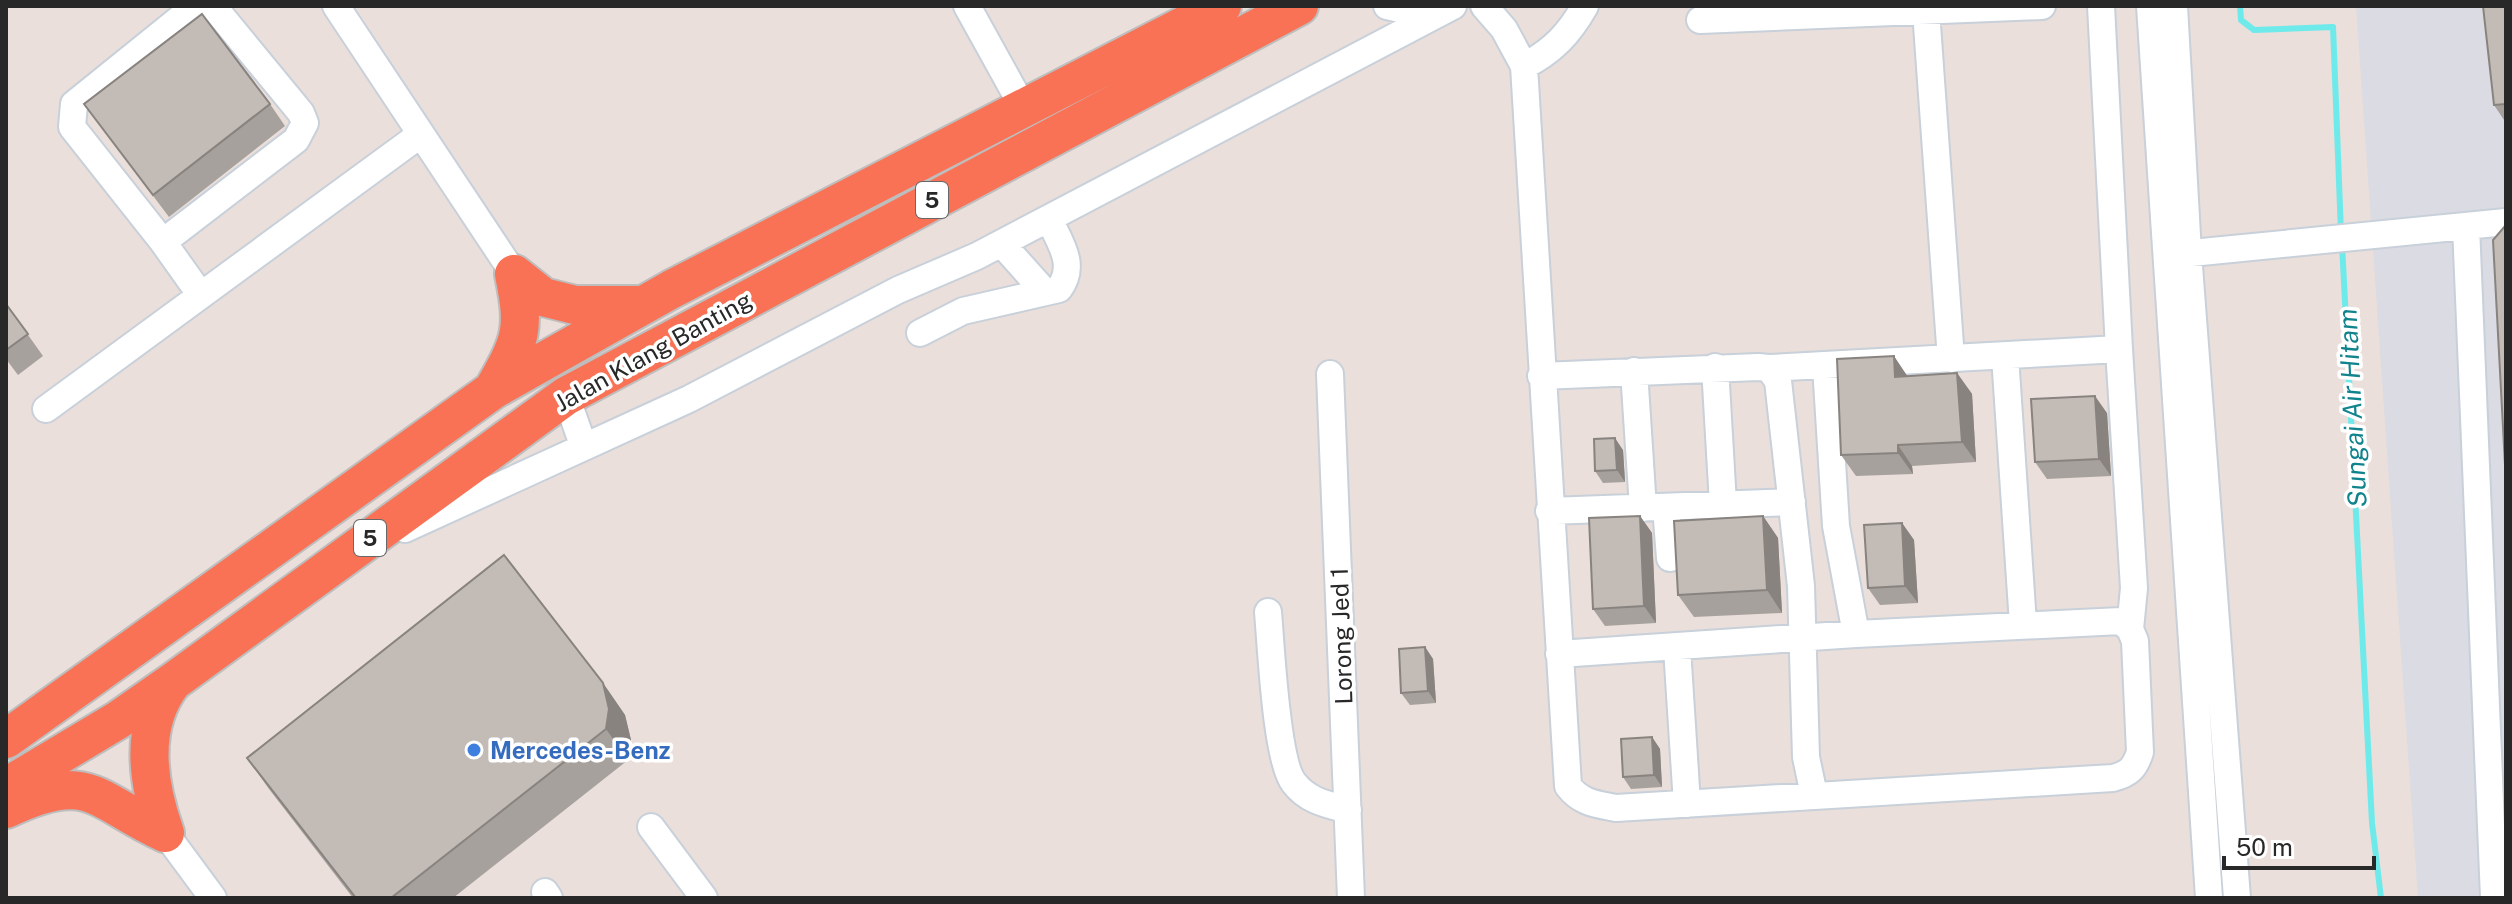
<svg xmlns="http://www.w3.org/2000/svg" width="2512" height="904" viewBox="0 0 2512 904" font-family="'Public Sans',sans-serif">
<rect width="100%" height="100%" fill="#eadfda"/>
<path fill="#dbdbe3" d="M2356,6H2506V898H2418Z"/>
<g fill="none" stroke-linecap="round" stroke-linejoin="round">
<path stroke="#6eeaeb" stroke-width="6" d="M2240,6L2241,20L2254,30L2333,27L2341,233
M2342,244L2372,823L2381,898"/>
<defs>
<path id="minor" d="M336,6L514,274
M967,6L1024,109
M1387,6L1431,16
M1484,6L1504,29L1524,66L1568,786C1581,803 1596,804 1616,808L2113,778C2129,774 2135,768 2140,752L2135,641L2130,629L2121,621L1856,634L1559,654
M2101,6L2119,349
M2150,6L2209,898
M2174,6L2188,253L2237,898
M1926,11L1951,359
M1700,20L2042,6
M1524,66C1553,51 1569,34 1585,6
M2466,226L2494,898
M163,242L296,140L305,123L301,113L213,6L193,8L74,104L72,127L163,242L200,294
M1002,244L1044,291
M2171,255L2506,222
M920,333L963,311L1059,289C1077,265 1060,243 1049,219
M2005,356L2023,624
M1826,366L1836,526L1856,634
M1715,367L1723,504
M1769,368L2119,349L2134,588L2130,629
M1634,371L1643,508
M1330,374L1351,898
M1541,376L1758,367L1769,368L1778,381L1801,586L1806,757L1814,795
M566,396L583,445
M46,409L421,134
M1666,507L1670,558
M1549,511L1792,502
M405,529L689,399L898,290L977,256L1453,6
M1268,612C1271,645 1276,761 1294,783C1308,801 1326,804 1348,810
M1677,648L1687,804
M651,827L704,898
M165,833L213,898
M545,892L549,898"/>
<path id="highway" d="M514,274L543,297L575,305H642
M494,388C522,339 525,329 514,274
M6,739L493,390L672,289L1222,6
M6,787L118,720L174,681L566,396L1299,6
M6,809C90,769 94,800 165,833
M165,833C148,785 138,727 172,683"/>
</defs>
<use href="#minor" stroke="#c8d0da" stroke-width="30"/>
<use href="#highway" stroke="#bebebe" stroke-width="42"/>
<use href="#minor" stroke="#fff" stroke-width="26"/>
<use href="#highway" stroke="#fa7255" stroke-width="38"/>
</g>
<path fill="#a7a19d" d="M2506,6V123L2494,105Z
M84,104H270L285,126L169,217Z
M6,304L43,356L18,375L6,359Z
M1957,373L1972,394L1976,462L1912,466L1913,474L1856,476L1841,455Z
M2107,413L2111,476L2047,479L2035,462Z
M1623,450L1625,482L1603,483L1595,471Z
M1640,516L1652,533L1656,623L1605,626L1593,609Z
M1763,516L1778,538L1782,613L1694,617L1678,595Z
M1902,523L1914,540L1918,603L1880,605L1868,588Z
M1425,647L1433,659L1436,703L1410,705L1401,693Z
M603,683L625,715L631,740L628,760L453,898H353L269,789L247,758Z
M1652,737L1660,749L1662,787L1631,789L1623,777Z"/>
<path fill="#88837f" d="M1894,356L1908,377H1895Z
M1957,373L1972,394L1976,462L1962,442Z
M2095,396L2107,413L2111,476L2099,459Z
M1615,438L1623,450L1625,482L1617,470Z
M1898,445L1912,466L1913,474L1898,453Z
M1640,516L1652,533L1656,623L1644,606Z
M1763,516L1778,538L1782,613L1767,590Z
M1902,523L1914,540L1918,603L1905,586Z
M1425,647L1433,659L1436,703L1428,691Z
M603,683L625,715L631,740L628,760L606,729Z
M1652,737L1660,749L1662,787L1654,775Z"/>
<path fill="#c2bbb6" stroke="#88837f" stroke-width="2" d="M2483,6H2506V104L2494,105Z
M202,14L270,104L153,195L84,104Z
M2505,226H2506V484L2493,240Z
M6,304L28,334L6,350Z
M1894,356L1895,377L1957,373L1962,442L1898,445V453L1841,455L1837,359Z
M2095,396L2099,459L2035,462L2031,399Z
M1615,438L1617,470L1595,471L1594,439Z
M1640,516L1644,606L1593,609L1589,518Z
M1763,516L1767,590L1678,595L1674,521Z
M1902,523L1905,586L1868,588L1864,525Z
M504,555L603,683L609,709L606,729L391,898H356L247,758Z
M1425,647L1428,691L1401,693L1399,649Z
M1652,737L1654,775L1623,777L1621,739Z"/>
<circle fill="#3f7fe0" stroke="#fff" stroke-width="3" cx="474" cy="750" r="8"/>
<g text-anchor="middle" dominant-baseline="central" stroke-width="7" stroke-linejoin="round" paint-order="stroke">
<g fill="#fff" stroke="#686868" stroke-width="2">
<rect x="916" y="182" width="32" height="36" rx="6"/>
<rect x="354" y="520" width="32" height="36" rx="6"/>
</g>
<g font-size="22" font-weight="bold" fill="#282828">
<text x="932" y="200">5</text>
<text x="370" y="538">5</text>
</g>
<g font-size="24" fill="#282828" stroke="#fff">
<text transform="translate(653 351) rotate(-29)">Jalan Klang Banting</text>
<text transform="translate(1341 636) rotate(-92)">Lorong Jed 1</text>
</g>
<g font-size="24" font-weight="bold" fill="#366cbe" stroke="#fff" text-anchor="start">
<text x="490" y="750">Mercedes-Benz</text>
</g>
<g font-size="26" font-style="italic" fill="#10838d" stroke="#fff">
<text transform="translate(2352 408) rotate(-93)">Sungai Air Hitam</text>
</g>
</g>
<rect width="2512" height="904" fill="none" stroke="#282828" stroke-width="16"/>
<path d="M2224 856v12h150v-12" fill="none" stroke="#282828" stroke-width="4"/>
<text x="2236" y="856" font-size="24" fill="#282828" stroke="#ffffff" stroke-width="6" paint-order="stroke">50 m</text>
</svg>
